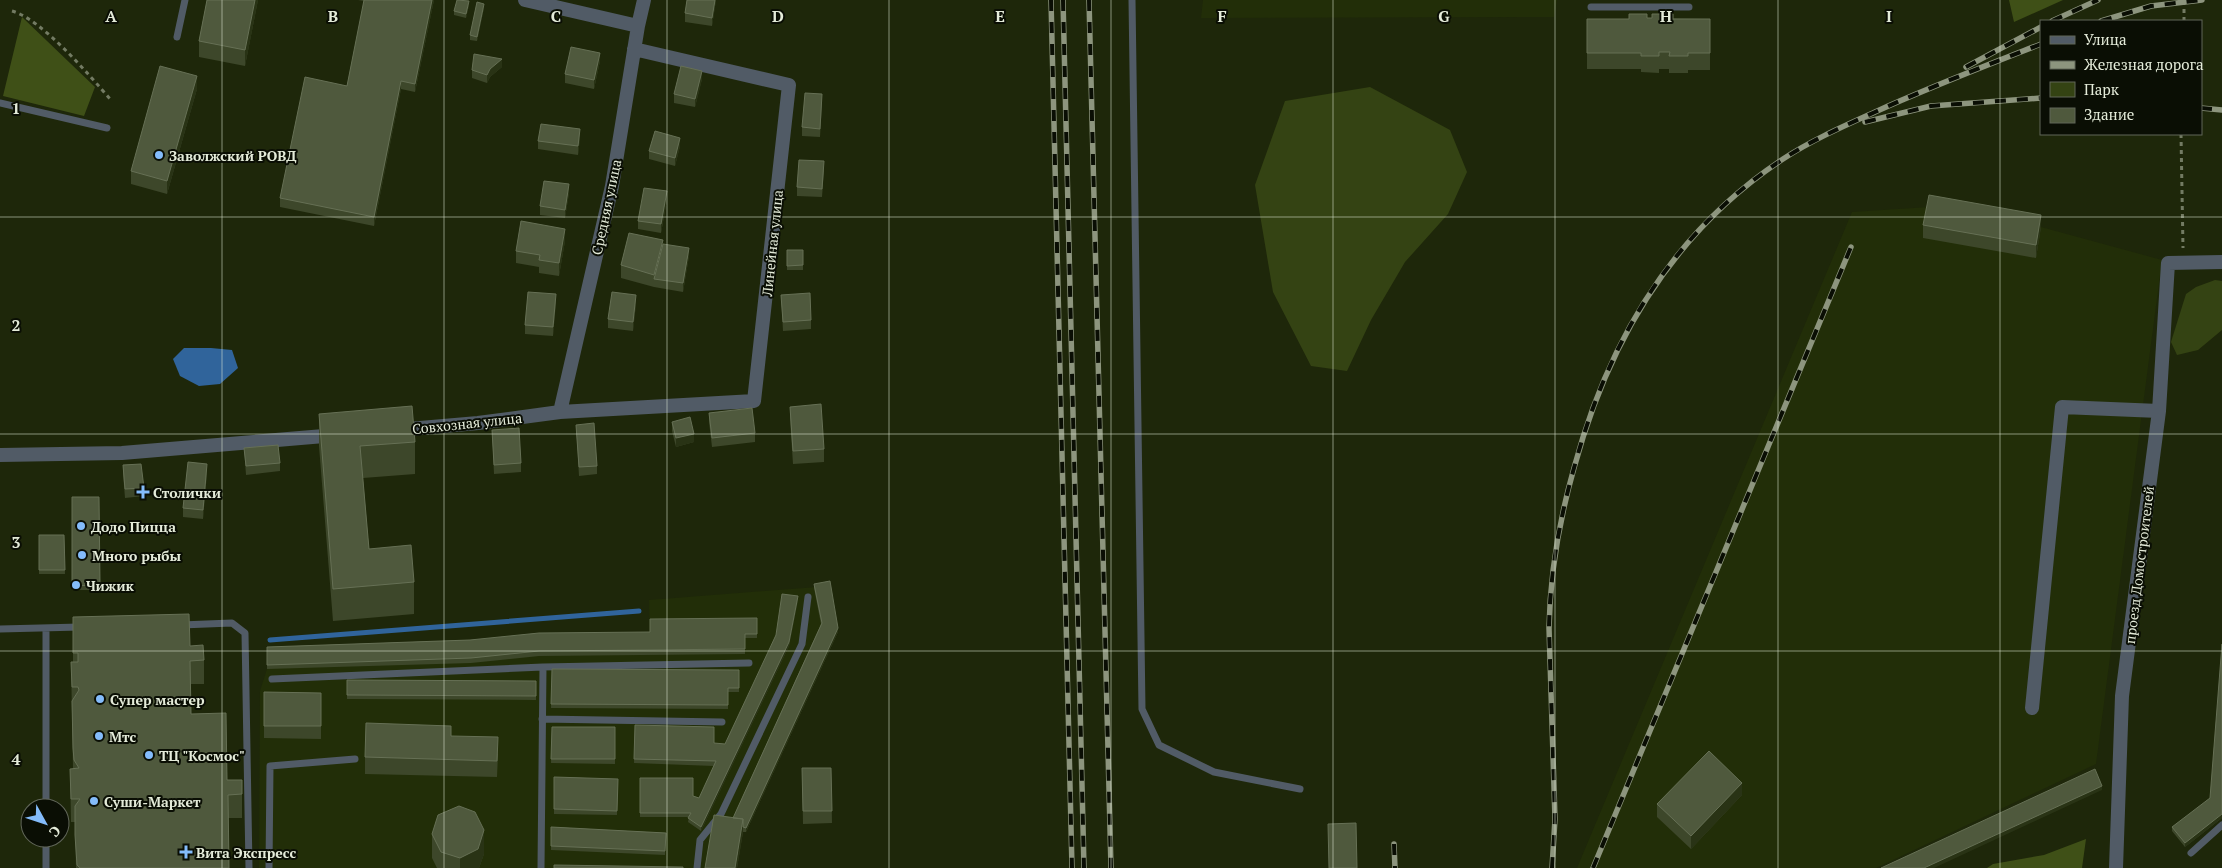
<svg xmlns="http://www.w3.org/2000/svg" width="2222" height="868" viewBox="0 0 2222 868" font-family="'PT Serif',serif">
<rect width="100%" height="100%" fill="#1e270a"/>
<path fill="#222e08" d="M1203,0H1557L1554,17L1201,18Z
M1929,207L2041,227L2162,260L2096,764L1876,868H1577L1852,212Z
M830,586L838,632L746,832L730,829L707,868H259L260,691L267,669V651L650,636L649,600Z"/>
<path fill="#344313" d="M1370,87L1450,130L1467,172L1448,214L1405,262L1371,320L1347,371L1311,366L1273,292L1255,185L1285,101Z
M2215,280L2222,281V330L2198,350L2177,355L2171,342L2186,294L2196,287Z"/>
<path fill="#3f5017" d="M2009,0H2063L2014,22Z
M22,17L95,87L84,116L3,96Z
M2086,839L2082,868H1987L1993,864L2044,855Z"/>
<path fill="#30649b" d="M184,348H211L232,350L238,368L220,384L199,386L180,376L173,359Z"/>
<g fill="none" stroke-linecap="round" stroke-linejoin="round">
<path stroke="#30649b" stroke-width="5" d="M270,640L639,611"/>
<path stroke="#737b63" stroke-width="3" stroke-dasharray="4 4" stroke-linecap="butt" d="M12,11C43,20 89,75 111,100
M2184,21V0
M2181,134L2183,248"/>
<path stroke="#515b66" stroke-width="7" d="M1132,0L1142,709L1159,745L1214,772L1300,789
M1591,7H1689
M177,37L185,0
M0,103L107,128
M181,625L232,623L245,633L249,868
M46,628V808
M0,629L80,627
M543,667L749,663
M272,679L543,667L541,868
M542,719L722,722
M46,838V868
M2191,853L2222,825
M269,868L270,766L355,759
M697,868L700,840L721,814L802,644L808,597"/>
<path stroke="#515b66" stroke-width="14" d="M525,0L638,26
M560,412L612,186L638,26L644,0
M397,430L478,423L560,412L754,401L789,85L634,49
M0,455L122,453L336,435
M2032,708L2062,407L2159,411
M2116,868L2122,696L2159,411L2168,263L2222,262"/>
<defs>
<path id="rail" d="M1051,0L1072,868
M1063,0L1084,868
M1089,0L1111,868
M2052,21L2098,0
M2101,21L2151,6L2202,0
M1966,67L2041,27
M2201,108L2222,110
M1865,122L1931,106L2041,98
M1394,844L1395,868
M1552,868L1555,819L1549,628C1550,574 1559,521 1574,468C1608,342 1671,233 1783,159C1812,140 1844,126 1875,112C1930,87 1985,66 2041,44
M1593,868L1851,247"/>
</defs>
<use href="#rail" stroke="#8d957e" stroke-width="5.5"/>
<use href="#rail" stroke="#0a0e04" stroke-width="4" stroke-dasharray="11" stroke-linecap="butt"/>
</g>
<path fill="#3d472a" d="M207,0H258L245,66L199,57V41Z
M358,0H434L415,92L401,89L374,226L280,207V198L347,86L364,1Z
M687,0H716L712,26L685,22V13Z
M469,5L466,18L454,15V11Z
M484,8L477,41L470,40V35Z
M1647,18L1710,19V70H1688V73H1669V69H1659V73L1641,72V69H1587V19H1629Z
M600,61L594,89L565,83V74Z
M502,67L490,77L487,83L472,78V70Z
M702,79L695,107L674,103V94Z
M197,89L167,194L131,184V171Z
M822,103L820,137L802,136V127Z
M580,138L578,155L538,149V141Z
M680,146L675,166L649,159V151Z
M824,170L822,197L797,196V187Z
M569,193L565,218L540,215V206Z
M667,200L661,233L638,229V221Z
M1923,225L2041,227L2036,258L1923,238Z
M565,241L559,276L539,273V267L516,263V251Z
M663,244L689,256L683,292L654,287L621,278V265Z
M787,250H803V270H787Z
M781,295L811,320V329L783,331Z
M556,302L553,336L525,334V325Z
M636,304L633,331L608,328V319Z
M790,407L824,449V462L793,464L790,419Z
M709,413L755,433V442L712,447L709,422Z
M319,414L415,442V474L363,478L369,549L414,582V614L333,621L319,446Z
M672,422L694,442L676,447L672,431Z
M576,425L597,466V474L579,476Z
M492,430L521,463V472L494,474Z
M244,448L280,463V471L246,475Z
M123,465L144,488V496L125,498L123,474Z
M207,473L203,519L183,517V508Z
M72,497H99L100,590H72Z
M39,535H64L65,574H39Z
M814,584L838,632L746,832H743L737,868H705L733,818L821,624L814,588Z
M798,600L789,646L701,831L688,822L689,817H640V778L699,798L714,766L634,763L635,725L714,743L725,744Z
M73,617L190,646L204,660V684H191V714L227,780H242V818H228L229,868H76L75,822H71L70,769H73L71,662H73Z
M757,618V638H745V654L539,656L471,663L267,669V647L470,640L650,632Z
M552,669L739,670V692H728V709L551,708Z
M347,680L536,681V700L347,699Z
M264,692L321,693V739L264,738Z
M552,727H615V764L551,763Z
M451,736L498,754L497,777L365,774V757Z
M802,768H831L832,823L803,824Z
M554,777L618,779L617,815L554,814Z
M1742,795L1691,849L1657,817V804Z
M2222,818L2185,847L2172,831V827Z
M551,827L666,833L665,855L551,850Z
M432,834L484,854L479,868H437L432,858Z"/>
<path fill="#293315" d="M255,0H258L245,66V50Z
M432,0H434L415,92V84Z
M715,0H716L712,26V18Z
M469,1V5L466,18V14Z
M484,4V8L477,41V37Z
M600,53V61L594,89V80Z
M502,59V67L490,77L487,83V75L490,69Z
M702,71V79L695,107V99Z
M197,76V89L167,194V181Z
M401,81V89L374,226V217Z
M822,94V103L820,137V129Z
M580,129V138L578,155V146Z
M680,138V146L675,166V158Z
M569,184V193L565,218V210Z
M667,191V200L661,233V224Z
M2041,215V227L2036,258V245Z
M565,229V241L559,276V263Z
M663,240V252L654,279V275Z
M689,248V256L683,292V283Z
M556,294V302L553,336V327Z
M636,295V304L633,331V322Z
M694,434V442L676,447V438Z
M207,464V473L203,519V510Z
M798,596V600L789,646L701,831V827Z
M838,628V632L746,832V828Z
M1742,783V795L1691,849V836Z
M2102,786V790L1934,868H1924Z
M2222,814V818L2185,847V843Z
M743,819V832L737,868H735Z
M484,830V854L479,868H460V858Z"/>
<path fill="#4f593d" stroke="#667055" d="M207,0H255L245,50L199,41Z
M364,0H432L415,84L401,81L374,217L280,198L305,77L347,86Z
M457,0L469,1L466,14L454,11Z
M687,0H715L712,18L685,13Z
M477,2L484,4L477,37L470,35Z
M1629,14H1647V18H1652V14H1673V19H1710V53H1688V56H1669L1670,52H1659V56H1641V53H1587V19H1629Z
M571,47L600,53L594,80L565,74Z
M474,54L502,59L490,69L487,75L472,70Z
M160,66L197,76L167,181L131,171Z
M681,66L702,71L695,99L674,94Z
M805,93L822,94L820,129L802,127Z
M541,124L580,129L578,146L538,141Z
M655,131L680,138L675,158L649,151Z
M799,160L824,161L822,189L797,187Z
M544,181L569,184L565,210L540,206Z
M644,188L667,191L661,224L638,221Z
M1929,195L2041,215L2036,245L1923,225Z
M521,221L565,229L559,263L539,260L540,255L516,251Z
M629,233L663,240L654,275L621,265Z
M663,244L689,248L683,283L654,279Z
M787,250H803V265L787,266Z
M528,292L556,294L553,327L525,325Z
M612,292L636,295L633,322L608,319Z
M810,293L811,320L783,322L781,295Z
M821,404L824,449L793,451L790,407Z
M412,406L415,442L360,446L369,549L411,545L414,582L333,589L319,414Z
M752,408L755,433L712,438L709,413Z
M690,417L694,434L676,438L672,422Z
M594,423L597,466L579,467L576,425Z
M519,428L521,463L494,465L492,430Z
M278,445L280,463L246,466L244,448Z
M188,462L207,464L203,510L183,508Z
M141,464L144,488L125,489L123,465Z
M72,497H99L100,585L72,586Z
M39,535H64L65,570H39Z
M830,581L838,628L746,828L743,827V819L733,818L822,623L814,584Z
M782,594L798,596L789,642L701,827L688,818L691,813H640V778H693V796L699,798L716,761L634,759L635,725L714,727V743L725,744L776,635Z
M189,614L190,646L203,645L204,660L190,661L191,714L226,713L227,780H242V794L228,795L229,868H80L77,865L75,835V806L80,799H71L70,769L79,768L74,760L73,748L72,701L79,690L78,687H72L71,662H78V653H73V617Z
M757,618V634H745V649L539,651L471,658L267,665V647L470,640L539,633L650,632V619Z
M2222,644V814L2185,843L2172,827L2210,798Z
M552,669L739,670V688H728V705L551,704Z
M347,680L536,681V696L347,695Z
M264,692L321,693V726H264Z
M366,723L451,726V736L498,737L497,761L365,757Z
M552,727H615V759H551Z
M1709,751L1742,783L1691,836L1657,804Z
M802,768H831L832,811H803Z
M2095,769L2102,786L1924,868H1881Z
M554,777L618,779L617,811L554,809Z
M459,806L475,812L484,830L478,849L460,858L441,852L432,834L438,815Z
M714,815L743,819L735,868H705Z
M1356,823L1357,868H1329L1328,824Z
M551,827L666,833L665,851L551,846Z
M554,865L683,867V868H554Z"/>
<path fill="none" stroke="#e4ebd9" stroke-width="1" stroke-opacity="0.55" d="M222,0V868M444,0V868M667,0V868M889,0V868M1111,0V868M1333,0V868M1555,0V868M1778,0V868M2000,0V868M0,217H2222M0,434H2222M0,651H2222"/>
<g fill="#84bcfb" stroke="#0a0e04" stroke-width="2">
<circle cx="159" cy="155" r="5"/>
<path d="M140.5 484.5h5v5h5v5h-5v5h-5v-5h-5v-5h5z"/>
<circle cx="81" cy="526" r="5"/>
<circle cx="82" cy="555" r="5"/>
<circle cx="76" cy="585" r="5"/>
<circle cx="100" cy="699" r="5"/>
<circle cx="99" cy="736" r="5"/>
<circle cx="149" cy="755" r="5"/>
<circle cx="94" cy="801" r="5"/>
<path d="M183.5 844.5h5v5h5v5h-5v5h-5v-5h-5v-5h5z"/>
</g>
<g text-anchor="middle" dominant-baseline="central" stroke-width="4" stroke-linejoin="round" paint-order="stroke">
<g font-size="14" font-weight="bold" fill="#e4ebd9" stroke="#0a0e04" text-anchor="start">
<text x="169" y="155">Заволжский РОВД</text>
<text x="153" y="492">Столички</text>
<text x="91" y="526">Додо Пицца</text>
<text x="92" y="555">Много рыбы</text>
<text x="86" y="585">Чижик</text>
<text x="110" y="699">Супер мастер</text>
<text x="109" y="736">Мтс</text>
<text x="159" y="755">ТЦ "Космос"</text>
<text x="104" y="801">Суши-Маркет</text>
<text x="196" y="852">Вита Экспресс</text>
</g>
<g font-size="14" fill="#e4ebd9" stroke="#0a0e04">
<text transform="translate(606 207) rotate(-78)">Средняя улица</text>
<text transform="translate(772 243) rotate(-84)">Линейная улица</text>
<text transform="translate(467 423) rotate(-6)">Совхозная улица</text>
<text transform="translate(2139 565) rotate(-83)">проезд Домостроителей</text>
</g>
</g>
<g font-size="16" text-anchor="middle" font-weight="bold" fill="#e4ebd9" stroke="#0a0e04" stroke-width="4" stroke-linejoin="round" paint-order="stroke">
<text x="111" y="22">A</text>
<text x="333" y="22">B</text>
<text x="556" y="22">C</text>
<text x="778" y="22">D</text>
<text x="1000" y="22">E</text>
<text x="1222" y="22">F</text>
<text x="1444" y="22">G</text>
<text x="1666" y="22">H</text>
<text x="1889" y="22">I</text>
<text x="16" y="114">1</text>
<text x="16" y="331">2</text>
<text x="16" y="548">3</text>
<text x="16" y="765">4</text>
</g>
<rect x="2040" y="20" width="162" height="115" fill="#0a0e04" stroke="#616659"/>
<rect x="2050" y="36" width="25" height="8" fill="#515b66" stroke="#616659"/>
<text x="2084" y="45" font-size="15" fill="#e4ebd9">Улица</text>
<rect x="2050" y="61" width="25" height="8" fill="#8d957e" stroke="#616659"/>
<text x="2084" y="70" font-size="15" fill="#e4ebd9">Железная дорога</text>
<rect x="2050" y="82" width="25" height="15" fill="#344313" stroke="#616659"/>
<text x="2084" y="95" font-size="15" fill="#e4ebd9">Парк</text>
<rect x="2050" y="108" width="25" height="15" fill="#4f593d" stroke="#616659"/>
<text x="2084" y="120" font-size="15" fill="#e4ebd9">Здание</text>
<g transform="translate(45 823) rotate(130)"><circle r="24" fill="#0a0e04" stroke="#616659"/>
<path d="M0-4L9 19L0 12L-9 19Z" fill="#84bcfb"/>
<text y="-8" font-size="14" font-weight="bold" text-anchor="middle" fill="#e4ebd9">С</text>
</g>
</svg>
